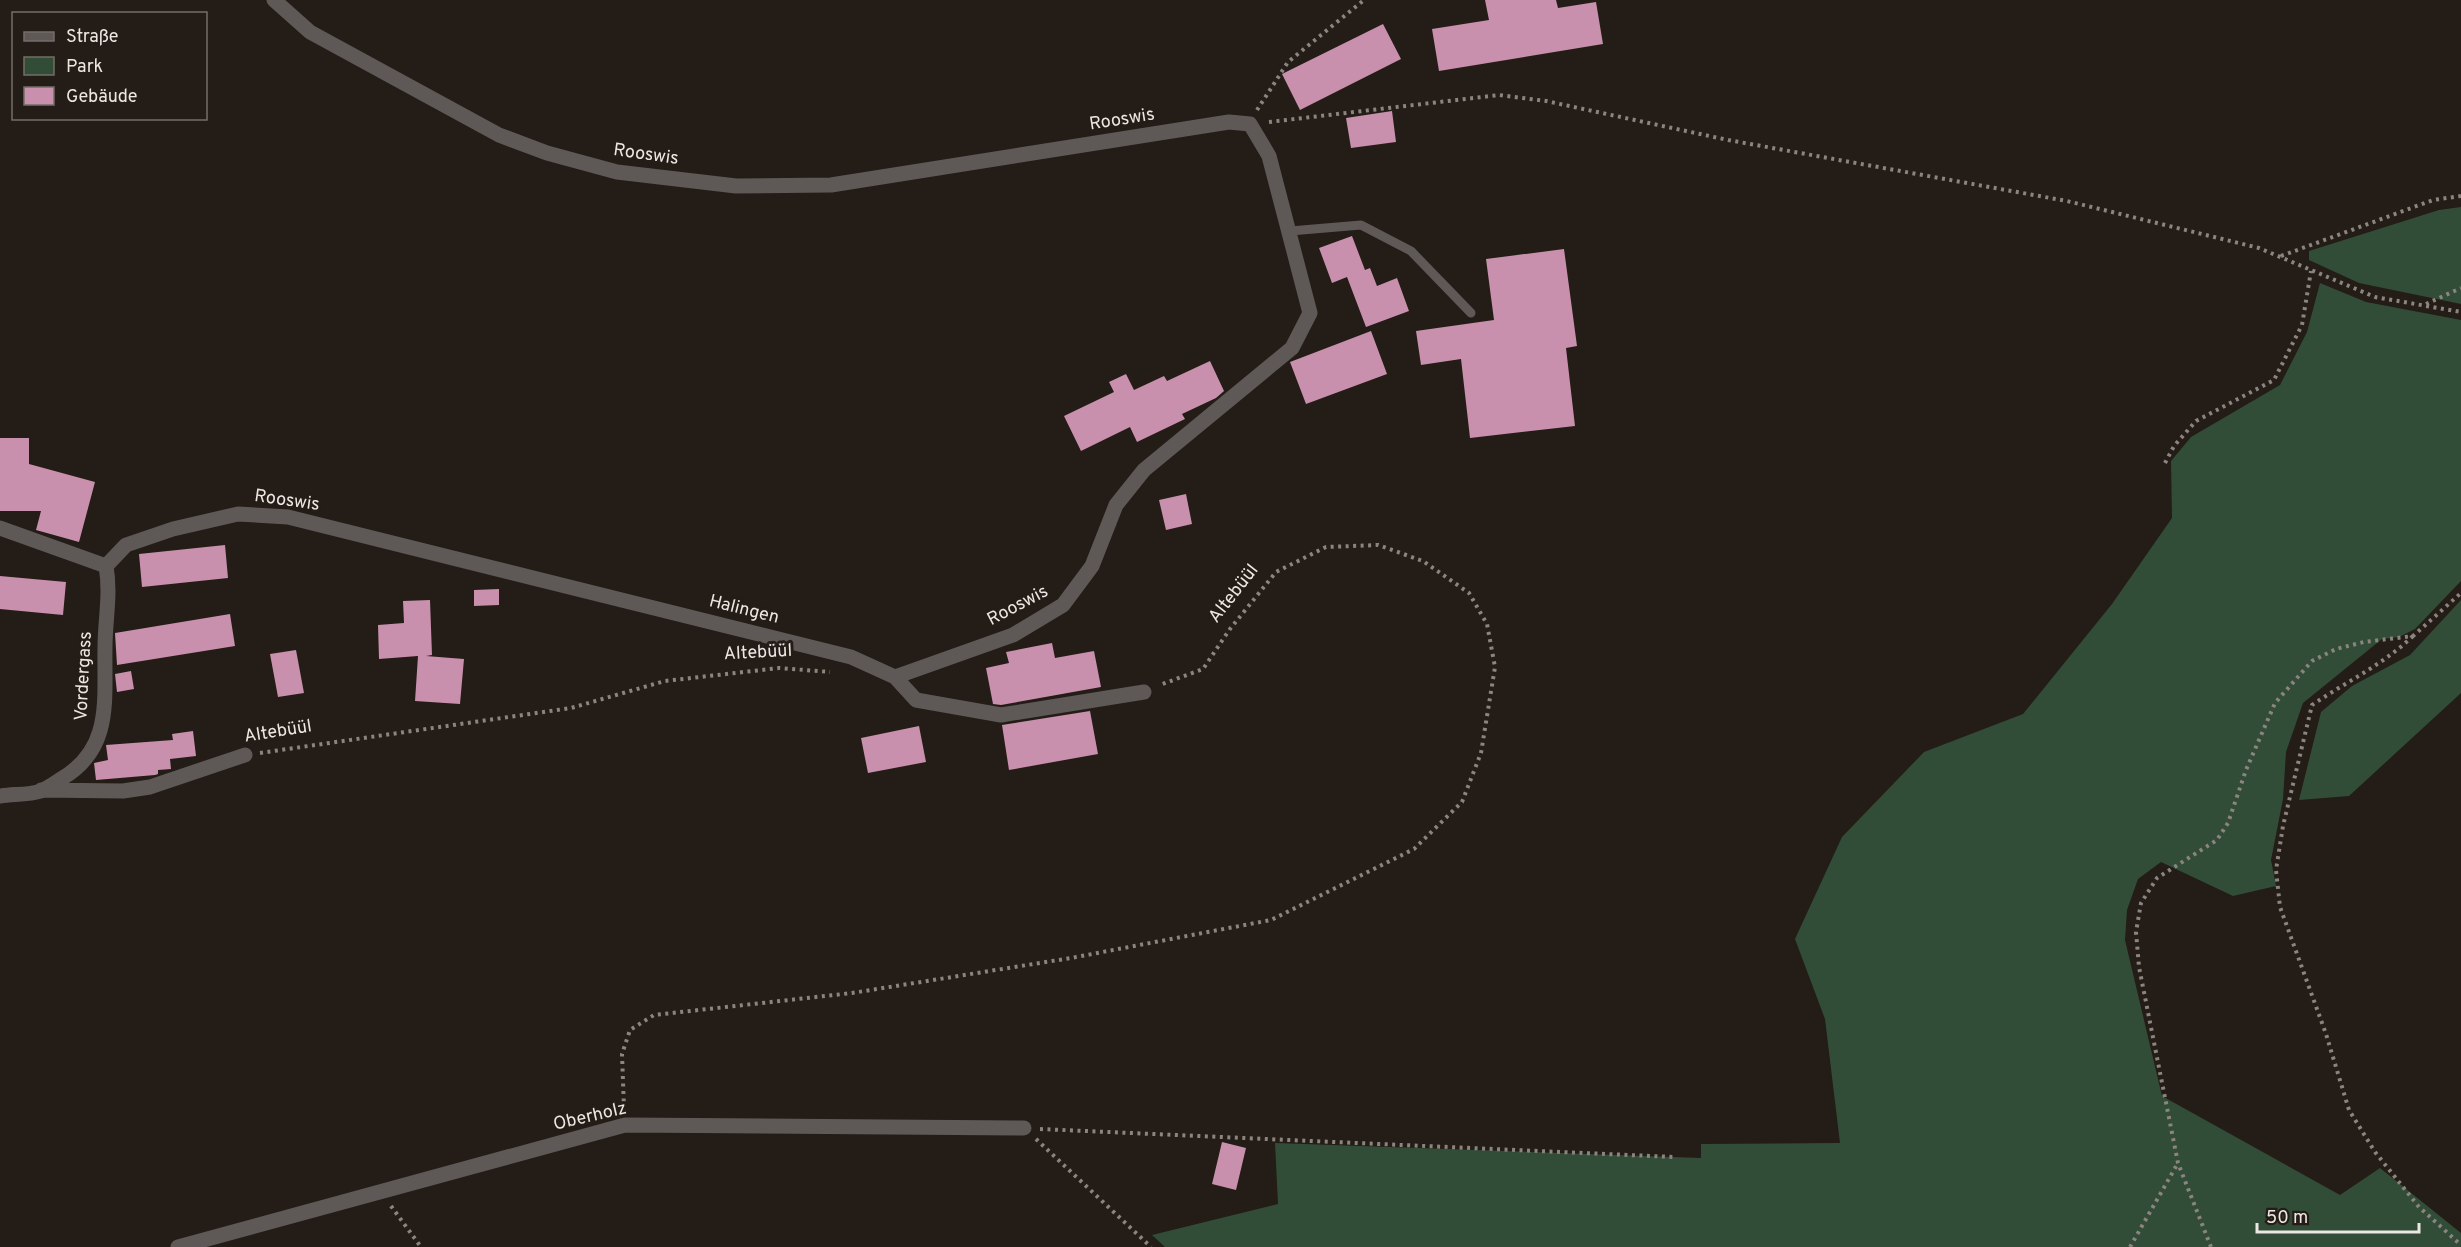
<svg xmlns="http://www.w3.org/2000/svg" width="2461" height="1247" viewBox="0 0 2461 1247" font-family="Overpass,sans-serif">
<rect width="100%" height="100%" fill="#241c16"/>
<path fill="#314d38" d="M2461,207V304L2359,283L2309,260V251L2439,210Z
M2320,283L2366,302L2461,320V581L2415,629L2399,637L2382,639L2303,703L2286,752L2283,799L2271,860L2276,886L2233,896L2161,862L2138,879L2127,910L2125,940L2162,1096L2340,1195L2380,1168L2461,1233V1247H1165L1152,1235L1278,1204L1275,1143L1701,1158V1144L1840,1143L1825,1019L1795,939L1842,837L1924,752L2023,714L2112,604L2172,518L2171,461L2191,437L2280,385L2307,332Z
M2461,600V693L2349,796L2299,800L2321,712L2352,686L2410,655Z"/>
<path fill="#c890ac" d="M1485,0H1556L1558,8L1596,2L1603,44L1439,71L1432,29L1489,20Z
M1383,24L1401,59L1300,110L1282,74Z
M1392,111L1396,142L1351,148L1346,118Z
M1352,236L1365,270L1370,268L1377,286L1397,278L1409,311L1366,327L1347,277L1332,283L1319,248Z
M1564,249L1577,346L1566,348L1575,426L1470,438L1461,359L1421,365L1416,331L1494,320L1486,259Z
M1371,331L1387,374L1306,404L1290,362Z
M1210,361L1224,391L1216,398L1182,414L1185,419L1137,442L1130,427L1081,451L1064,416L1114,392L1109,382L1126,374L1134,390L1164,376L1167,381Z
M0,438H29V464L95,482L79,542L36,530L41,511H0Z
M1186,494L1192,524L1166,530L1159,500Z
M225,545L228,578L142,587L139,554Z
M0,576L66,582L63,615L0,609Z
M499,589V605L474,606V590Z
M430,600L432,655L426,656L464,659L460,704L415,701L418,656L379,659L378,625L404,623L403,601Z
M230,614L235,646L117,665L115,633Z
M1052,643L1055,658L1094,651L1101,687L1001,705L993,704L986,668L1009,663L1006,652Z
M296,650L304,693L278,697L270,654Z
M131,671L134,689L117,692L115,674Z
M1090,711L1098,754L1009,770L1002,725Z
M919,726L926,762L868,773L861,738Z
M193,731L196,756L170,759L171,769L158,770V774L155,775L96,780L94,763L108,760L106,745L173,740L172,734Z
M1222,1142L1246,1148L1236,1190L1212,1184Z"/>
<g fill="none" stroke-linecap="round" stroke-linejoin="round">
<path stroke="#8b847f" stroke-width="4" stroke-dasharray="3 4.5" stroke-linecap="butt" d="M1257,110L1288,62L1364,0
M1269,122L1499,95L1546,101L1728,140L2067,201L2259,248L2375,297L2461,312
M2281,256L2433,200L2461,196
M2426,304L2461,288
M2165,463L2174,446L2196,421L2274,380L2302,325L2311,271
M2413,636C2384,664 2346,682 2312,705L2283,826L2276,870L2280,907L2326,1034L2349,1110L2375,1152L2419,1207L2461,1245
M260,753L571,708L665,681L779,668L830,672
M624,1109L622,1054L630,1030L654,1015L852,993L1071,958L1271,920L1414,849L1462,802L1481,753L1495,667L1487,624L1469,593L1423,561L1378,545L1326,547L1276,572L1230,629L1203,669L1160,685
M1040,1129L1674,1157
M1036,1139L1151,1247
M391,1206L421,1247
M2130,1247L2178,1163
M2211,1247L2178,1163L2139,967L2136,932L2141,903L2157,878L2217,840L2228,823L2246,770L2275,703L2312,661L2336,649L2364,642L2413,636L2461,593"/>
<path stroke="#5e5957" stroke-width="9" d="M1290,231L1361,225L1411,251L1471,313"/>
<path stroke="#5e5957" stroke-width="15" d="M274,0L310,32L499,135L547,153L617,172L736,186L831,185L1229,122L1250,124L1269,156L1310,313L1292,348L1144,470L1116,505L1092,566L1063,605L1013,635L895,677
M0,528L106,566
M106,566L126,545L173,529L238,514L288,517L851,657L895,677L916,700L1001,715L1144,692
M41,790L123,791L150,787L245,755
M0,796C13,794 29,795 41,791C48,788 55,783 61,779C113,749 104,700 105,648C105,619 111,595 106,566
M178,1247L625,1125L1024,1128"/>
</g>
<g text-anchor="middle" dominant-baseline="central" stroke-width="6" stroke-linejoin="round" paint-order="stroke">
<g font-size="18" fill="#ede7e3" stroke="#241c16">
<text transform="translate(1122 120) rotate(-9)">Rooswis</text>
<text transform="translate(646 155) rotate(8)">Rooswis</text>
<text transform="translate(287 501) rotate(8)">Rooswis</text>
<text transform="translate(1234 594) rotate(-52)">Altebüül</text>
<text transform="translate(1018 606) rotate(-28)">Rooswis</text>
<text transform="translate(744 610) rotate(14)">Halingen</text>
<text transform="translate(758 653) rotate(-3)">Altebüül</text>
<text transform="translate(84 676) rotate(-87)">Vordergass</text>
<text transform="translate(278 732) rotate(-9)">Altebüül</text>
<text transform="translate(590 1117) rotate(-13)">Oberholz</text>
</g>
</g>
<rect x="12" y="12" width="195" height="108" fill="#241c16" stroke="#746d68" stroke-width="1.5"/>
<rect x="24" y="32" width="30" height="9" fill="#5e5957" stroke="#746d68" stroke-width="1.5"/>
<text x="66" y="42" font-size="18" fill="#ede7e3">Straße</text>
<rect x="24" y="57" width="30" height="18" fill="#314d38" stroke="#746d68" stroke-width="1.5"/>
<text x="66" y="72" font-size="18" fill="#ede7e3">Park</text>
<rect x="24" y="87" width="30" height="18" fill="#c890ac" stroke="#746d68" stroke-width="1.5"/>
<text x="66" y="102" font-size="18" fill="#ede7e3">Gebäude</text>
<path d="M2257 1223v9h162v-9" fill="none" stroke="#ede7e3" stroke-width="3"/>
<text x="2266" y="1223" font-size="18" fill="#ede7e3" stroke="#241c16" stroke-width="4.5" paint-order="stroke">50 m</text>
</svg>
